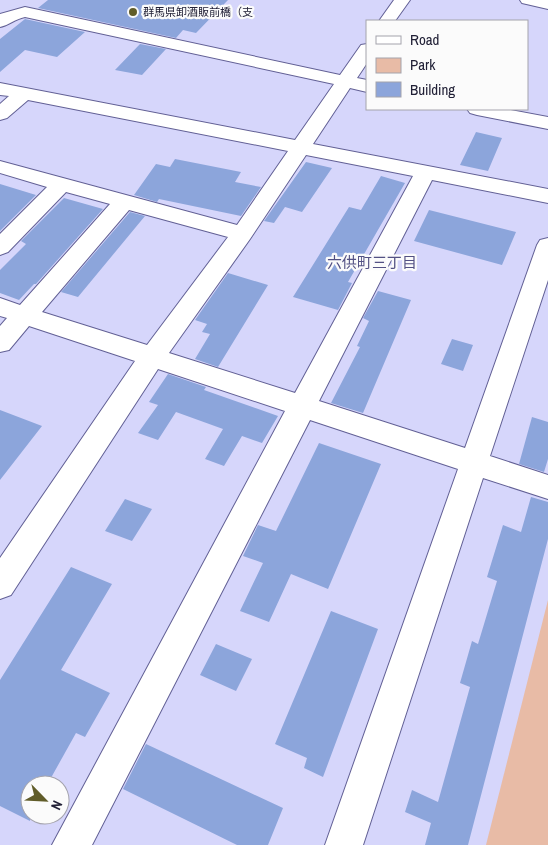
<svg xmlns="http://www.w3.org/2000/svg" width="548" height="845" viewBox="0 0 548 845" font-family="'Archivo Narrow','Noto Sans JP',sans-serif">
<rect width="100%" height="100%" fill="#d6d6fb"/>
<path fill="#e8bba6" d="M548,600V845H486Z"/>
<path fill="#8ca5db" d="M48,0H228L196,33L183,30L176,38L38,8Z
M25,19L85,32L57,57L25,50L0,72V39Z
M140,44L166,49L142,75L115,70Z
M476,132L502,138L488,171L460,165Z
M175,159L241,172L235,182L261,187L241,216L159,199L157,202L134,195L156,164L170,167Z
M306,162L332,168L302,212L285,207L274,223L264,221Z
M381,176L405,183L348,282L352,283L338,310L293,297L349,207L361,210Z
M0,184L36,195L0,231Z
M64,198L103,209L36,284H34L19,300L0,293V270L26,244L21,241Z
M429,210L516,232L502,265L414,241Z
M130,212L145,216L78,297L61,292Z
M228,273L268,285L218,367L195,359L210,334L202,332L207,324L195,320Z
M378,291L411,300L363,413L331,403L360,347L357,346L369,321L363,318Z
M452,339L473,345L463,371L441,364Z
M168,374L206,387L204,390L278,416L262,443L242,436L224,466L205,459L223,429L176,412L158,440L138,433L158,405L149,402Z
M0,410L42,426L0,480Z
M532,417L548,422V459L544,472L519,464Z
M319,443L381,464L328,589L291,574L269,622L240,611L263,563L243,556L258,525L276,531Z
M531,497L548,502V539L468,845H425L431,823L405,812L412,790L438,802L470,687L460,683L472,641L478,644L497,581L487,577L503,525L521,532Z
M125,499L152,509L132,541L105,531Z
M71,567L112,584L61,670L110,693L85,737L76,733L47,785H30V821L0,806V680Z
M331,611L378,629L323,777L304,768L307,758L275,744Z
M216,644L252,659L236,691L200,675Z
M146,744L283,808L268,845H237L123,789Z"/>
<g fill="none" stroke-linecap="round" stroke-linejoin="round">
<defs>
<path id="minor" d="M394,0H410L395,21H379Z
M25,7L340,75L361,45L367,44V63L357,78L367,80V92L350,88L313,144L548,189V203L432,180L319,401L465,448L537,245L540,240L548,238V280L490,456L548,475V499L483,478L363,845H325L458,469L310,420L92,845H52L285,411L158,369L11,595L0,599V558L135,361L29,326L9,350L0,352V326L7,318L0,316V298L20,305L110,204L66,192L8,252L0,255V234L47,187L0,173V161L237,225L288,151L28,100L7,118L0,120V104L9,96L0,95V83L295,140L334,84L25,17C15,19 9,25 0,27V14ZM306,155L413,176L295,393L169,353L250,239ZM129,210L228,237L147,345L42,312Z
M467,109H505L548,117V129L477,115L470,113Z"/>
<path id="major" d="M520,0H548V9L522,3Z"/>
</defs>
<use href="#minor" stroke="#626095" stroke-width="2"/>
<use href="#major" stroke="#626095" stroke-width="2"/>
<use href="#minor" fill="#fff" fill-rule="evenodd"/>
<use href="#major" fill="#fff" fill-rule="evenodd"/>
</g>
<circle fill="#605c29" stroke="#fbfbfb" stroke-width="2" cx="133" cy="12" r="5"/>
<g text-anchor="middle" dominant-baseline="central" stroke-width="4.5" stroke-linejoin="round" paint-order="stroke">
<g font-size="11" fill="#212036" stroke="#fbfbfb" text-anchor="start">
<text x="143" y="12">群馬県卸酒販前橋（支</text>
</g>
<g font-size="15" fill="#535184" stroke="#fbfbfb">
<text x="372" y="262">六供町三丁目</text>
</g>
</g>
<rect x="366" y="20" width="162" height="90" fill="#fbfbfb" stroke="#a4a3ac"/>
<rect x="376" y="36" width="25" height="8" fill="#ffffff" stroke="#a4a3ac"/>
<text x="410" y="45" font-size="15" fill="#212036">Road</text>
<rect x="376" y="58" width="25" height="15" fill="#e8bba6" stroke="#a4a3ac"/>
<text x="410" y="70" font-size="15" fill="#212036">Park</text>
<rect x="376" y="82" width="25" height="15" fill="#8ca5db" stroke="#a4a3ac"/>
<text x="410" y="95" font-size="15" fill="#212036">Building</text>
<g transform="translate(45 800) rotate(114)"><circle r="24" fill="#fbfbfb" stroke="#a4a3ac"/>
<path d="M0-4L9 19L0 12L-9 19Z" fill="#605c29"/>
<text y="-8" font-size="14" font-weight="bold" text-anchor="middle" fill="#212036">N</text>
</g>
</svg>
